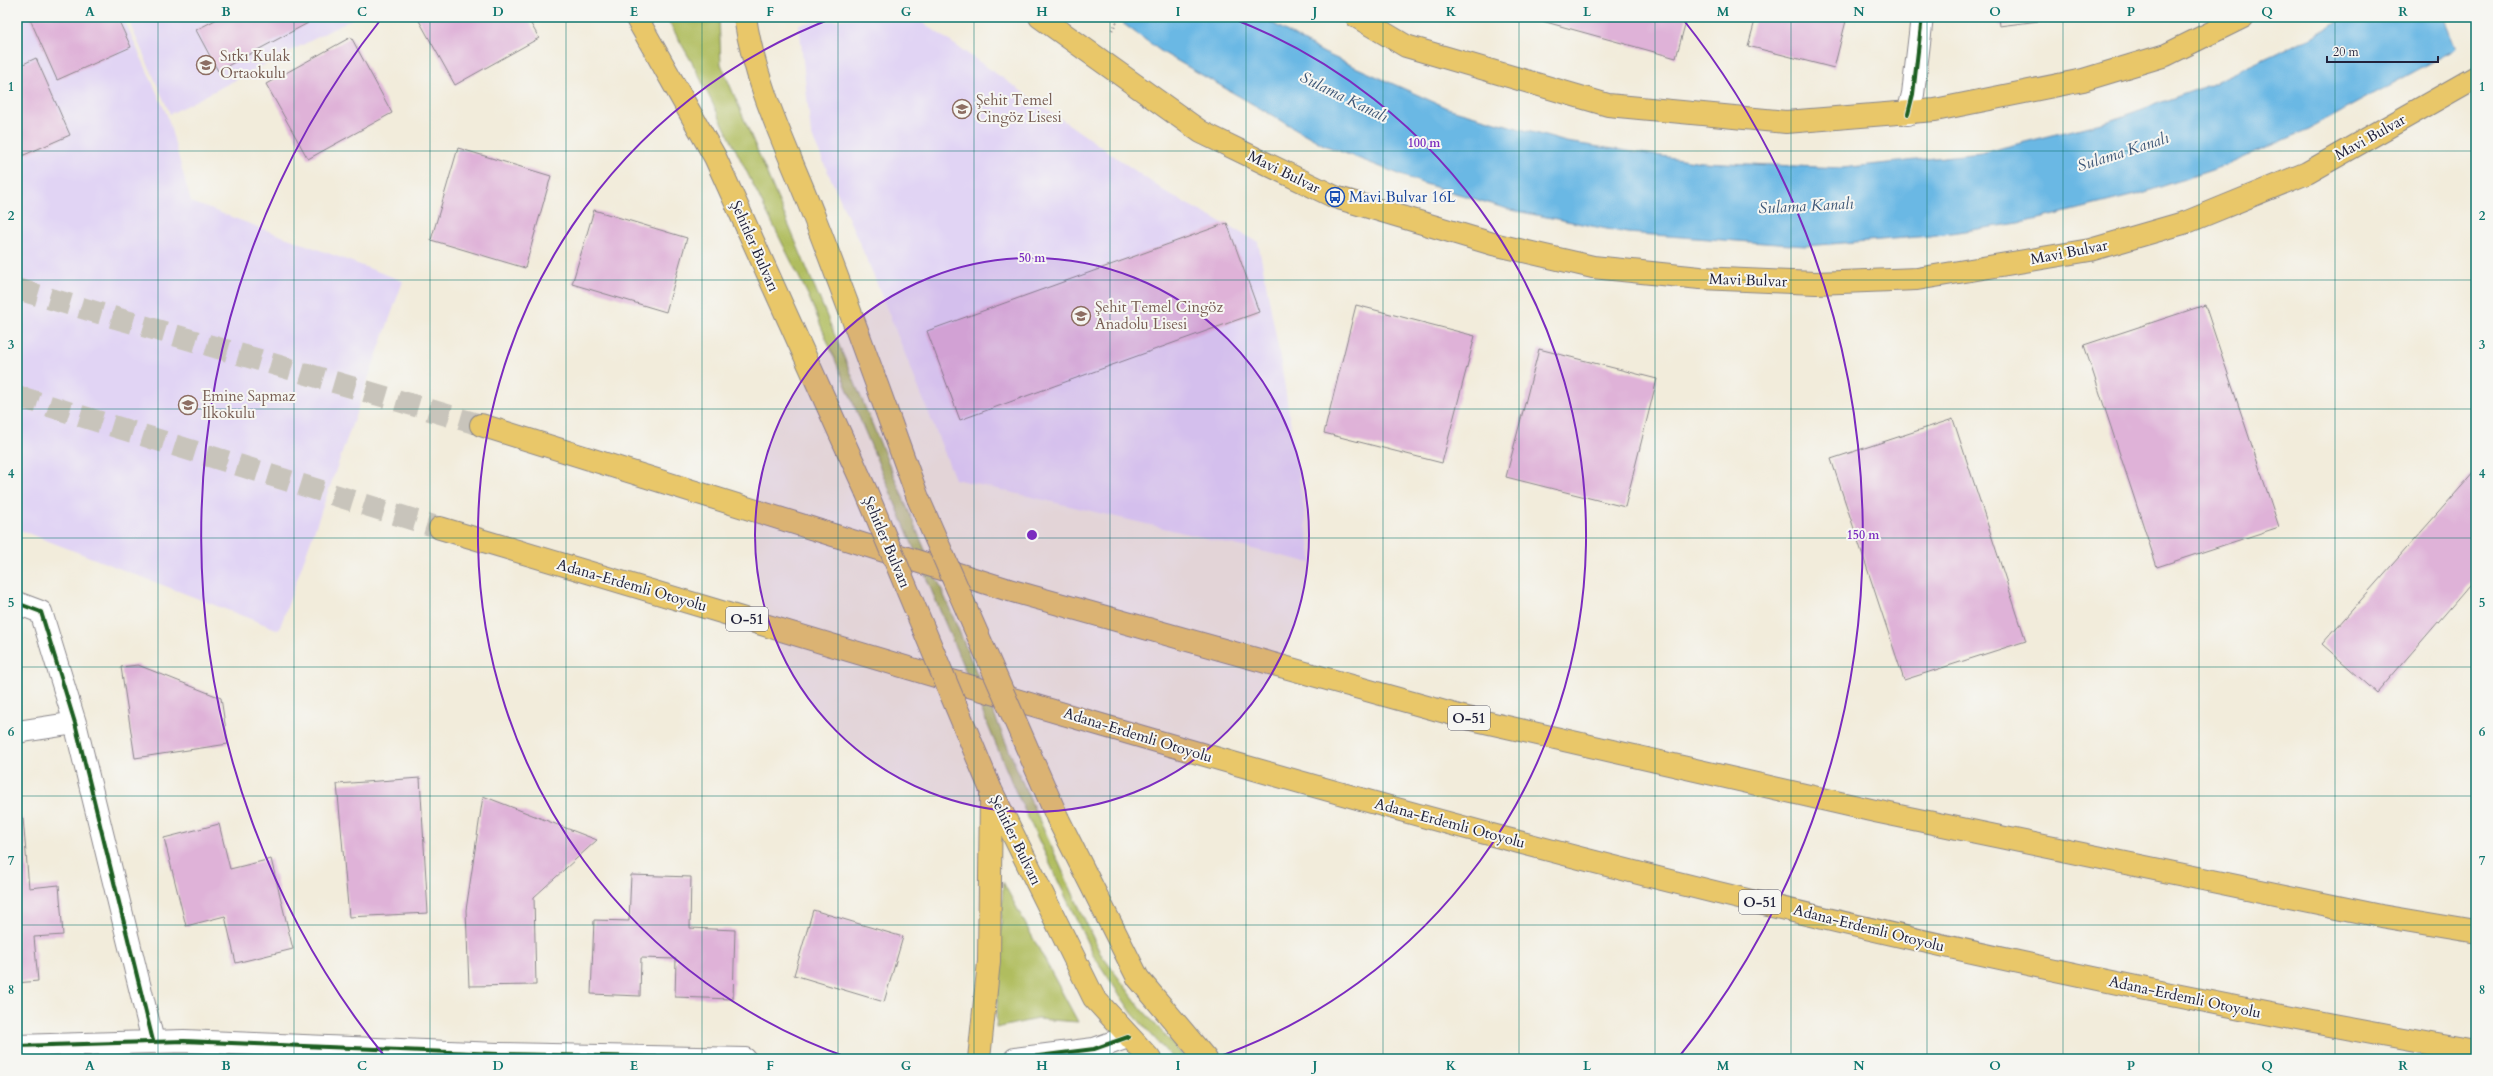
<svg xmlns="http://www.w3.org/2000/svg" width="2493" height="1076" viewBox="0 0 2493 1076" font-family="Cardo,serif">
<rect width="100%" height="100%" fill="#f6f6f2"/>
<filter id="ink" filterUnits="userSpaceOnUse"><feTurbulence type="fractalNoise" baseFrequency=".025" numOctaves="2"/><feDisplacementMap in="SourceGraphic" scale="8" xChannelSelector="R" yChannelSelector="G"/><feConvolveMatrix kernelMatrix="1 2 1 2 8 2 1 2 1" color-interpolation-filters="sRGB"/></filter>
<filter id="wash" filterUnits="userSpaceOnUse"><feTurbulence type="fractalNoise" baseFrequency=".012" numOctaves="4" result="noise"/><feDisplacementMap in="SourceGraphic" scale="16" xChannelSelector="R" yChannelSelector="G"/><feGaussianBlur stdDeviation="0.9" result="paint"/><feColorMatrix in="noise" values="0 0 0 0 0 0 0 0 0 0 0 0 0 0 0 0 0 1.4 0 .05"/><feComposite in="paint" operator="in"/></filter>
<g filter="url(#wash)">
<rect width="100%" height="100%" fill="#f2ecdb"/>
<path fill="#e1d4f4" d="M17,17H123L167,115L191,202L403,281L279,630L17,529Z
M127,17H356L170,114Z
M864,17H915L1170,195L1258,242L1281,362L1312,563L955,479L871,269L811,134L799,24Z"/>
<path fill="#b0bd5e" stroke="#69704c" d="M666,17H719L721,64L1027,793L1100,953L1141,1008L1186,1059H1173L1132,1013L1093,955L1015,790L808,295L694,66Z
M1003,882L1078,1022L1037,1019L996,1028Z"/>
<path fill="#6bb8e4" stroke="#466d90" d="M1114,17H1262L1324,53L1447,108L1566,142L1702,162L1842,168L1981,153L2109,121L2201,88L2316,35L2343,17H2443L2456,49L2307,130L2227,165L2139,194L2026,222L1930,236L1805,246L1627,233L1511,210L1422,183L1324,145L1162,52Z"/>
<g id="blocks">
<path fill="#dfb2d8" d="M29,17H117L131,47L57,80Z
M221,17H305L308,23L218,71L196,30Z
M417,17H527L539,38L455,85Z
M1535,17H1687L1676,58L1535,19Z
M1756,17H1847L1834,68L1748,46Z
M1998,17H2063V18L1999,26Z
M351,37L392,113L308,159L266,84Z
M36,58L70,135L17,158V67Z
M458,148L551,176L525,268L431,240Z
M594,210L687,238L666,312L572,284Z
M1227,223L1259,312L960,420L927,331Z
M1356,305L1475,336L1442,463L1324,433Z
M2205,305L2279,527L2157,567L2084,345Z
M1539,349L1657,379L1625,507L1506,477Z
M1953,419L2026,641L1904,680L1831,459Z
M2476,470V578L2377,693L2322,644Z
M138,665L221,698L228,744L135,758L121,667Z
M420,778L428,913L349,917L337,784Z
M483,796L597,840L534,897L536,985L469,986L466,910Z
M23,818L29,888L59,885L63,935L34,937L38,981L17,983V819Z
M219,824L230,869L271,859L293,949L236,963L225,916L186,926L164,838Z
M631,875L691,877L690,928L735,930L733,999L675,997L676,959L641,958L640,996L591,994L594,920L629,921Z
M813,910L903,937L884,1002L794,975Z"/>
</g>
</g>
<g filter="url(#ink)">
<use href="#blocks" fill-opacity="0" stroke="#8a878b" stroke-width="1"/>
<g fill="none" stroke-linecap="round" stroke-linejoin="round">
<path stroke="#c8c4bb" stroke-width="22" stroke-dasharray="22 11" stroke-linecap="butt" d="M17,289L481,425
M17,396L440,528"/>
<defs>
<path id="street" d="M1908,114L1913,94L1922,17
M17,603L41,612L75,723L153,1041
M17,732L75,723
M17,1046L184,1041L497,1054L745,1059
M1015,1059L1094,1049L1128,1037"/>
<path id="primary" d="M636,17L715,157L866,491
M745,17C755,87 790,154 815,219C851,311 884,405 918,498
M1040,17L1201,132L1335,197L1493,244L1593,267L1700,278L1816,283L1917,279L2090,250L2187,222L2307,173L2476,77
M1357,17L1406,46L1608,105L1786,122L1935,110L2083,80L2166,55L2243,17
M991,790L1094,998L1150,1059
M1058,819L1138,978L1206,1059
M979,1059L989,961L991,794"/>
<path id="highway" d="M481,425L1009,590L1463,717L1875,811L2381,916L2476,932
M440,528C788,631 1135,739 1485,833C1812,921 2143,993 2476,1052"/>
</defs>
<use href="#street" stroke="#8a878b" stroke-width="24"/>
<use href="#primary" stroke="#8a878b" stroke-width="24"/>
<use href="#highway" stroke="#8a878b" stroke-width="24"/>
<path stroke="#8a878b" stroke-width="2.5" stroke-dasharray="1 3" stroke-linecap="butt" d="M1112,30L1120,17"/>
<use href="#street" stroke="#fff" stroke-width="22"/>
<use href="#primary" stroke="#e9c769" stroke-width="22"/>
<use href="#highway" stroke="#e9c769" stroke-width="22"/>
<defs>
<path id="primary-bridge" d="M866,491L991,790
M918,498L1058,819"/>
</defs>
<use href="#primary-bridge" stroke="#8a878b" stroke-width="24" stroke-linecap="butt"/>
<use href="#primary-bridge" stroke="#e9c769" stroke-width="22"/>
<defs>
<path id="cycleway" d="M1908,114L1913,94L1922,17
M17,603L41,612L75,723L153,1041
M17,1046L184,1041L497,1054L745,1059
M1015,1059L1094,1049L1128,1037"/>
</defs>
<use href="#cycleway" stroke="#f6f6f2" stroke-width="6"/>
<use href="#cycleway" stroke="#1b5e20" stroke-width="4"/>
</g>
</g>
<path fill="none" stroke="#0f766e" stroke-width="1" stroke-opacity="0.55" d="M158,17V1059M294,17V1059M430,17V1059M566,17V1059M702,17V1059M838,17V1059M974,17V1059M1110,17V1059M1246,17V1059M1383,17V1059M1519,17V1059M1655,17V1059M1791,17V1059M1927,17V1059M2063,17V1059M2199,17V1059M2335,17V1059M17,151H2476M17,280H2476M17,409H2476M17,538H2476M17,667H2476M17,796H2476M17,925H2476"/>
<circle cx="1032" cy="535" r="277" fill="#7b2cbf" fill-opacity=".12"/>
<g fill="none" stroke="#7b2cbf" stroke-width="2">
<circle cx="1032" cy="535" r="277"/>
<path d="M852 1059A554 554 0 0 1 833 18M1231 18A554 554 0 0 1 1212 1059"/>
<path d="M386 1058A831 831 0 0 1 382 18M1682 18A831 831 0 0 1 1678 1058"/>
</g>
<defs>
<symbol id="school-ring" viewBox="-11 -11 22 22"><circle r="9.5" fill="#f6f6f2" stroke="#8d6e63" stroke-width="1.5"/><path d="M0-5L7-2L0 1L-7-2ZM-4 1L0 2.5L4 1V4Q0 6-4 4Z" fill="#8d6e63"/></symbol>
<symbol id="bus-ring" viewBox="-11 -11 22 22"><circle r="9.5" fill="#f6f6f2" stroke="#1a4fb4" stroke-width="1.5"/><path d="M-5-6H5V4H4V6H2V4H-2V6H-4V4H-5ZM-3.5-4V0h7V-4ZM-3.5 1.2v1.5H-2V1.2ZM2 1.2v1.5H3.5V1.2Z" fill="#1a4fb4"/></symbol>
</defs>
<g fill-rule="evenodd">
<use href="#school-ring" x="195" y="54" width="22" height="22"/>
<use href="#school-ring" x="951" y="98" width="22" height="22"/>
<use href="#bus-ring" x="1324" y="186" width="22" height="22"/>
<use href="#school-ring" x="1070" y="305" width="22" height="22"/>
<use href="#school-ring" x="177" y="394" width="22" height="22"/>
</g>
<g text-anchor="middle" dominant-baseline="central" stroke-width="4" stroke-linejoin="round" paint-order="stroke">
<g fill="#f6f6f2" stroke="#626272" stroke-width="1">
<rect x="726" y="607" width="42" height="24" rx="3"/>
<rect x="1448" y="706" width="42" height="24" rx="3"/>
<rect x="1739" y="890" width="42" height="24" rx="3"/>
</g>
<g font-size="14" font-weight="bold" fill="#22223b">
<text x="747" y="619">O-51</text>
<text x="1469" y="718">O-51</text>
<text x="1760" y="902">O-51</text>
</g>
<g font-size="15" fill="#785e54" stroke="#f6f6f2" text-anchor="start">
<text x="220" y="56">Sıtkı Kulak<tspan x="220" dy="17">Ortaokulu</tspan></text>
<text x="976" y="100">Şehit Temel<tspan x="976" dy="17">Cingöz Lisesi</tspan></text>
<text x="1095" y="307">Şehit Temel Cingöz<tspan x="1095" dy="17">Anadolu Lisesi</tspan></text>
<text x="202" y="396">Emine Sapmaz<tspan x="202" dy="17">İlkokulu</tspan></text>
</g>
<g font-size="15" fill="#22223b" stroke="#f6f6f2">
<text transform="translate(2370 137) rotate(-29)">Mavi Bulvar</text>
<text transform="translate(1284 172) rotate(26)">Mavi Bulvar</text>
<text transform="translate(755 246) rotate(66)">Şehitler Bulvarı</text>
<text transform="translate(2069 252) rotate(-11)">Mavi Bulvar</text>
<text transform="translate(1748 280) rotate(2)">Mavi Bulvar</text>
<text transform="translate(887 542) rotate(67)">Şehitler Bulvarı</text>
<text transform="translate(632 585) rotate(16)">Adana-Erdemli Otoyolu</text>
<text transform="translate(1138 735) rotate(17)">Adana-Erdemli Otoyolu</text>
<text transform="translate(1450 823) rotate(15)">Adana-Erdemli Otoyolu</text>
<text transform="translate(1016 840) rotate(64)">Şehitler Bulvarı</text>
<text transform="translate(1869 928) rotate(14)">Adana-Erdemli Otoyolu</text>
<text transform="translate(2185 997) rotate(12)">Adana-Erdemli Otoyolu</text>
</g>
<g font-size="15" fill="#164399" stroke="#f6f6f2" text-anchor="start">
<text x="1349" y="197">Mavi Bulvar 16L</text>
</g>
<g font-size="16" font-style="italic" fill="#3c5676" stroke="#f6f6f2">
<text transform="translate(1344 97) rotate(26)">Sulama Kanalı</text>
<text transform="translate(2123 152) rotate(-18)">Sulama Kanalı</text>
<text transform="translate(1806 206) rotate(-3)">Sulama Kanalı</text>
</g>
</g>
<circle cx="1032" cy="535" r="6" fill="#7b2cbf" stroke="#f6f6f2" stroke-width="2"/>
<g font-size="12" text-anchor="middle" font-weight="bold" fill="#7b2cbf" stroke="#f6f6f2" stroke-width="4" stroke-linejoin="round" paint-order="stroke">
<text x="1424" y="147">100 m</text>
<text x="1032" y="262">50 m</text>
<text x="1863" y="539">150 m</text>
</g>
<rect width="2493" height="1076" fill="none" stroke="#f6f6f2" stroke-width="44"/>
<path d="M2327 56v6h111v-6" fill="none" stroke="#22223b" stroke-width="2"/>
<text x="2333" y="56" font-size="12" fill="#22223b" stroke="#f6f6f2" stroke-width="3" paint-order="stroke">20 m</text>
<rect x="22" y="22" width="2449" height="1032" fill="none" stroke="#0f766e" stroke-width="1.5"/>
<g font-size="13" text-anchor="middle" font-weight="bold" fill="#0f766e">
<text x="90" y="16">A</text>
<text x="226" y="16">B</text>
<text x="362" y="16">C</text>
<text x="498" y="16">D</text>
<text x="634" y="16">E</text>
<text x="770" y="16">F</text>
<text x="906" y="16">G</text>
<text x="1042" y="16">H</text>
<text x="1178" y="16">I</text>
<text x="1315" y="16">J</text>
<text x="1451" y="16">K</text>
<text x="1587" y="16">L</text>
<text x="1723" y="16">M</text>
<text x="1859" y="16">N</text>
<text x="1995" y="16">O</text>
<text x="2131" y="16">P</text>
<text x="2267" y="16">Q</text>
<text x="2403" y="16">R</text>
<text x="11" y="91">1</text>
<text x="2482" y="91">1</text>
<text x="11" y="220">2</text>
<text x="2482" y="220">2</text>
<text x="11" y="349">3</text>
<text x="2482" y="349">3</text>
<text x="11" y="478">4</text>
<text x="2482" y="478">4</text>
<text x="11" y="607">5</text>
<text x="2482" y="607">5</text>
<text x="11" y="736">6</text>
<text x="2482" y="736">6</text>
<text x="11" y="865">7</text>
<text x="2482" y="865">7</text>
<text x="11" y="994">8</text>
<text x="2482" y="994">8</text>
<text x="90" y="1070">A</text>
<text x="226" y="1070">B</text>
<text x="362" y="1070">C</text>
<text x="498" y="1070">D</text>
<text x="634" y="1070">E</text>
<text x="770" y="1070">F</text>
<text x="906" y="1070">G</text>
<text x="1042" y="1070">H</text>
<text x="1178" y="1070">I</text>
<text x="1315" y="1070">J</text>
<text x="1451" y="1070">K</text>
<text x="1587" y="1070">L</text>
<text x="1723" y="1070">M</text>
<text x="1859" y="1070">N</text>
<text x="1995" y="1070">O</text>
<text x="2131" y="1070">P</text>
<text x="2267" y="1070">Q</text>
<text x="2403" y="1070">R</text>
</g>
</svg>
